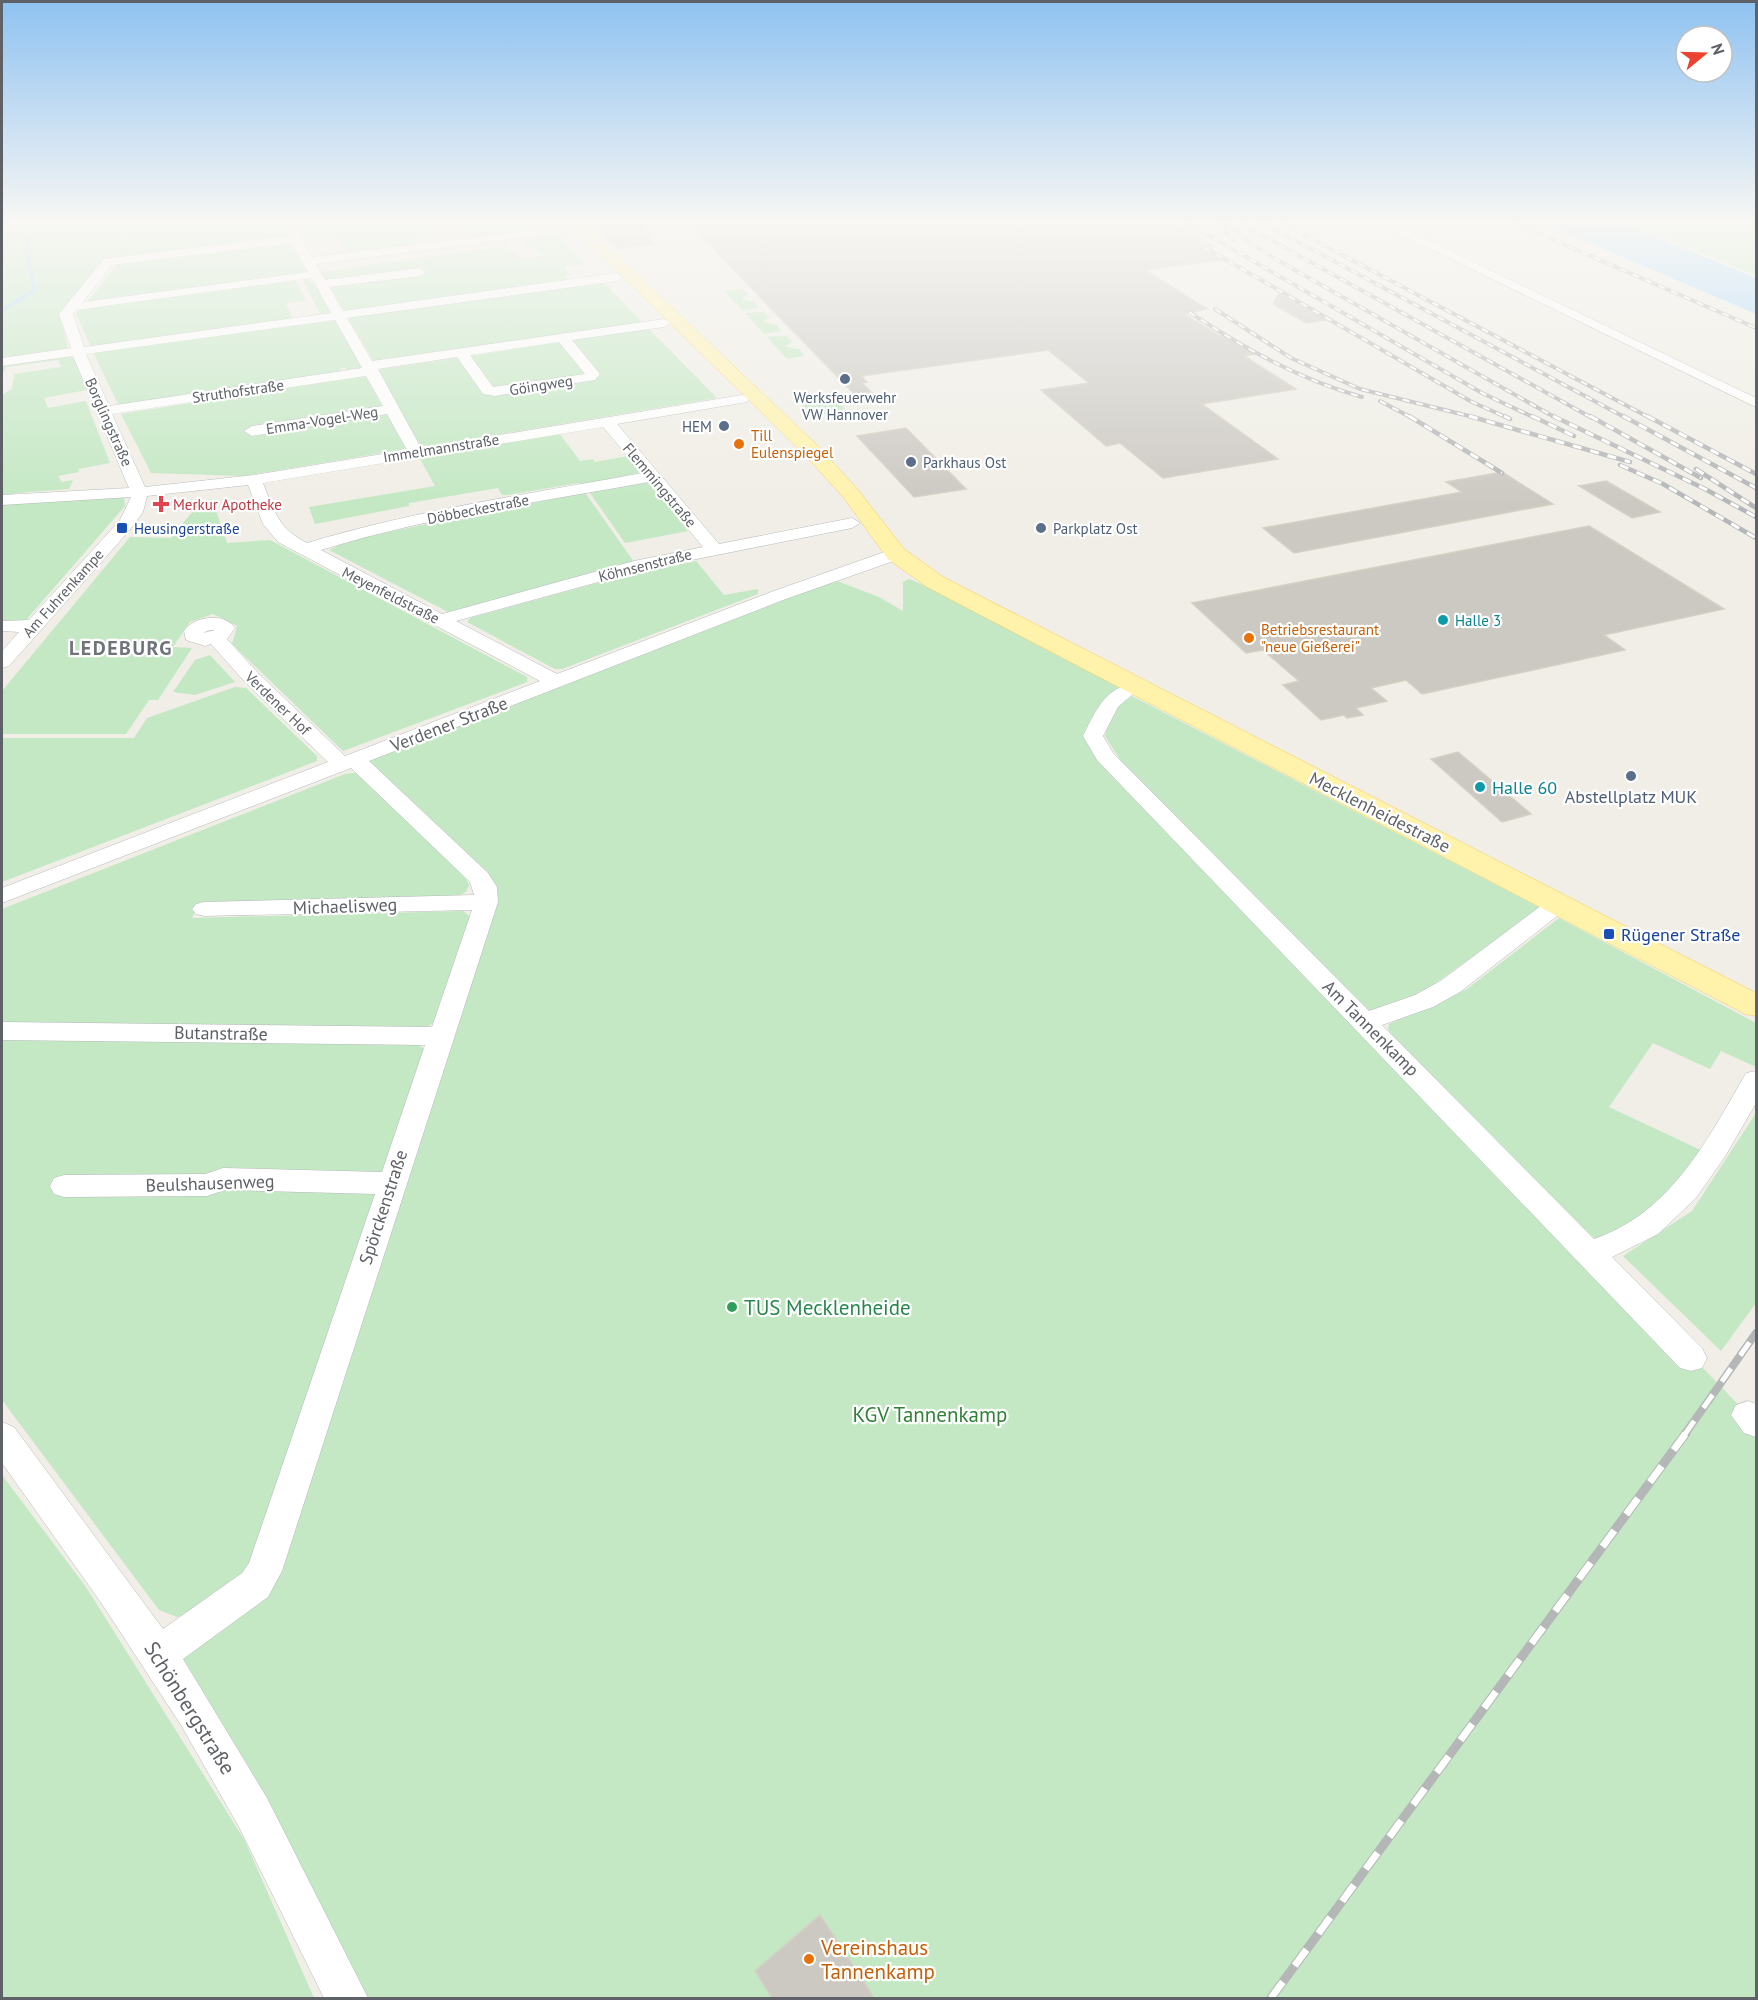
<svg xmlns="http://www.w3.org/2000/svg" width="1758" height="2000" viewBox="0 0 1758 2000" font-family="'PT Sans',sans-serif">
<rect width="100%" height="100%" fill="#f0eee6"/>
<path fill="#c3e8c3" d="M2,224H132L60,315L68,348L2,358Z
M134,224H280L288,238L102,261Z
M295,224H450L439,226L444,234L419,237L422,242L407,244L408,247L348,251C336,233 323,238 304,240Z
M459,224H546L550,228L472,238Z
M1630,224H1756V275Z
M552,234L556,235L585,264L564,267L570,275L565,276L570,281L344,311L321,272L508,246L520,259L543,256L533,245H525L521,241Z
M290,242L308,273L88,301L119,263Z
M306,278L318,287L334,313L321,315L302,279Z
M290,280H296L306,300L286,303L293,320L91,347L76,314L83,306Z
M603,282L644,324L374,362L348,318Z
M742,289L748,294L741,299L755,302L758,308L742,310L724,291Z
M764,312L770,317L763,322L777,325L781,331L764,334L745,313Z
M335,318L363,369L347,373L345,368H340L343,374L119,406L93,352Z
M645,329H649L717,398L428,446L420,445L378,370Z
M786,336L792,341L785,347L800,349L804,356L787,359L767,337Z
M64,356L74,358L87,390L44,398L48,408L86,401L110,463L78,469L79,472L58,476L62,482L73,480L69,489L15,493L13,496L2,497V395L12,389L14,374L61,367L58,360L7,367L2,374V365Z
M365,375L406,449L243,476L151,473L121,414Z
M845,396L849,401L841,404L845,409L812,417L799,402Z
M559,433L580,461L593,459L595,462L629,456L642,472L582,485L578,483L508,495H502L498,488L409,503V506L315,524L309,507L435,486L419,457Z
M644,482L650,483L688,531L625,543L590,493Z
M582,493L586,494L634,562L450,613L329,550L343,543L388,532Z
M124,496L125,506L26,620L2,623V504Z
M212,499L227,543L270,540L527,677V682L343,751L232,644L237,626L213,614L190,622L173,647L192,648L158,700H149L126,734H2V691L130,537L171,538L201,501Z
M696,561L724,595L758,589V594L562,669H555L467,622L470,618L675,562L677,565Z
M829,578L879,597L903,611V582L909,579L1003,618L1137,686L1116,698L1093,736L1756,1423V1998H346L279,1859L158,1655L255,1585L485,887L355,760Z
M210,655L235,682L195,695L173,692L195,660Z
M235,687L246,688L317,756V761L2,882V738H134L147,718Z
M1132,696L1541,908L1423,992L1375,1011H1368L1120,760L1105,736L1112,711Z
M355,773L361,775L466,879L469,885L466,892L458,896L200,902L192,918L463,911L472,918L436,1021L424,1029L2,1023V909L345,774Z
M1559,918L1756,1023V1067L1721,1051L1710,1069L1653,1043L1609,1107L1707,1153L1655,1215L1603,1241L1590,1236L1391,1035L1388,1029L1389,1024L1467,989Z
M2,1039L418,1044L426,1051L253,1569L192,1612L177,1617L159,1610L2,1400Z
M1756,1113V1303L1721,1351L1623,1256L1692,1211Z
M2,1475L86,1587L245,1841L314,1998H2Z"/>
<path fill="#a7d8ff" d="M1545,224H1625L1756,278V314Z"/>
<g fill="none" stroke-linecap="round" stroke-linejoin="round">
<path stroke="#a7d8ff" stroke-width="3" d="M2,310L34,291L24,224"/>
</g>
<path fill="#ccc9c3" stroke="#d5d0c4" stroke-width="1.5" d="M595,224H644V233L655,244L616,249Z
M689,224H1177L1214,246L1201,247L1223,260L1145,270L1207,309L1184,314L1220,336L1227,335L1256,354L1244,356L1296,389L1202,404L1278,459L1163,478L1120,443L1106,446L1041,390L1089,383L1048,350L861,376L867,382L862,383L878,399L861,401Z
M1279,293L1327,320L1306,323L1273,304Z
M906,428L966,489L914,497L857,436Z
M1502,472L1553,504L1294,553L1263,528L1462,492L1446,482Z
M1606,481L1660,512L1632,518L1579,486Z
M1589,526L1724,609L1604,635L1625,650L1422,694L1406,680L1371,688L1387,701L1356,708L1363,715L1347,718L1344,715L1321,720L1283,685L1299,681L1263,650L1246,653L1192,603Z
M1458,752L1531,814L1502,822L1431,759Z
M820,1915L864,1982L874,1998H772L755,1971Z"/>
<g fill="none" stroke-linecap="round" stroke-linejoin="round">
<defs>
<path id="minor" d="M283,224H293L312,257L568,226L574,229L568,232L316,264L325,280L420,268L426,272L420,276L329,287L343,311L617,273L623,277L617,281L347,318L372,361L664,319L671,323L664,327L572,340L600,374L595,380L495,396L483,394L457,357L378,369L421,448L742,395L747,396L749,399L747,402L617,424L719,544L852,518L860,523L852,528L642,570L456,621L557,674L771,592L890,550L896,549L905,554L902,558L783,600L369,761L488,873L497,887L498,902L282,1571L268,1597L183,1659L267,1798L368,1998H324L239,1827L181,1725L102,1604L2,1463V1422L14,1427L163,1629L242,1573L249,1563L375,1194L225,1190L207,1196L64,1197L54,1194L50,1186L54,1178L64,1175L205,1174L223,1168L382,1172L425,1045L2,1040V1022L432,1027L472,910L204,916L196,914L192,909L196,904L204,902L474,895L470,882L351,768L2,903V888L328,762L245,682L211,644L205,646L186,640L184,631C194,616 224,612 235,628L227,639L259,674L345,756L540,681L278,542L263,524L248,485L147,496L143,512L128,532L9,666L2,668V651L19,632L2,631V621L29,620L120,520L131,497L2,505V495L129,488L73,356L2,366V358L71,348L59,314L104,259L289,236ZM292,243L308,272L83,302L112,265ZM312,278L331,313L84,347L73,314L76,310ZM335,320L362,368L109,406L86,354ZM559,342L585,374L493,387L470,355ZM366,376L383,406L252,426L244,431L252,436L387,414L407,450L254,475L145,487L112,414ZM603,427L642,473C530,494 416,510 307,543C278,528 275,513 263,483ZM649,482L703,547L634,561L442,614L321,550C427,517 539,502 649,482ZM209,630H215L203,633Z
M1379,224H1394L1756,398V407Z
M1125,686L1132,688L1135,692L1118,707L1103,736L1113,753L1369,1011L1415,995L1442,980L1550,899L1558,897L1566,899L1570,904L1566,909L1460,992L1433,1007L1382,1025L1594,1239C1671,1213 1708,1139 1746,1073L1756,1071V1103L1726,1155L1696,1198L1658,1234L1612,1257L1702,1348L1707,1358L1702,1368L1691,1371L1680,1368L1097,760L1083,736C1093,717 1102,692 1125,686Z
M1748,1401L1756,1404V1437L1744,1433L1731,1415L1736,1405Z"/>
<path id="major" d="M569,224H584L818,446L858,490L904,549L943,577L1756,993V1016L1745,1014L927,587L888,559L844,498L804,454Z"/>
</defs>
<use href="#minor" stroke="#b6b9bd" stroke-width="1"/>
<use href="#major" stroke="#f4cb5c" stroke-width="1"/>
<use href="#minor" fill="#fff" fill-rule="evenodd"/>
<use href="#major" fill="#fff3ac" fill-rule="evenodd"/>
<defs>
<path id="rail-far3" d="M1189,224L1482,393L1535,418
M1219,224L1234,241
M1230,224L1243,238L1272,257L1556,418
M1242,224L1592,418
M1265,224L1626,418
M1284,224L1650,418
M1517,224L1756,328
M1204,247L1472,402L1508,418
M1215,309L1291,358L1360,389L1477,418
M1189,312C1244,348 1298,379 1362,397
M1380,401L1412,418"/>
<path id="rail-far2" d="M1409,416L1502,473
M1469,416L1630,462
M1504,416L1510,419
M1532,416L1574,436
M1553,416L1705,489L1756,517
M1590,416L1701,478
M1623,416L1756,488
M1647,416L1756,474
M1620,465L1663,484L1756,538
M1696,469L1756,508"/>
<path id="rail-far1" d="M1685,1434L1756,1333"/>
<path id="rail" d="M1271,1998L1686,1433"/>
</defs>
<use href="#rail-far3" stroke="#b5b6b7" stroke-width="4"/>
<use href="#rail-far2" stroke="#b5b6b7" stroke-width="4.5"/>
<use href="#rail-far1" stroke="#b5b6b7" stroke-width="8"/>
<use href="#rail" stroke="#b5b6b7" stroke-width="9"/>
<use href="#rail-far3" stroke="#fff" stroke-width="2" stroke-dasharray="7" stroke-linecap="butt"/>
<use href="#rail-far2" stroke="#fff" stroke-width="3" stroke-dasharray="9" stroke-linecap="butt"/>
<use href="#rail-far1" stroke="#fff" stroke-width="5" stroke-dasharray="16" stroke-linecap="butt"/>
<use href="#rail" stroke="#fff" stroke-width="7" stroke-dasharray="20" stroke-linecap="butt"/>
</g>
<linearGradient id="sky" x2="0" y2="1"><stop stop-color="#8ec2f1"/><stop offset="0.44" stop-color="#f8f7f4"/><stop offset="1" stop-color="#f8f7f4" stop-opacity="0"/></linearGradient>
<rect width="1758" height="504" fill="url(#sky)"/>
<g fill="#5c6f8a" stroke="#fff" stroke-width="2">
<circle cx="845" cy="379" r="6"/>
<circle cx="724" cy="426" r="6"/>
<circle cx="911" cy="462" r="6"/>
<circle cx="1041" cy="528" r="6"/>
<circle cx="1631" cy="776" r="6"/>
</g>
<g fill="#e8710a" stroke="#fff" stroke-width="2">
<circle cx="739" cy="444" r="6"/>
<circle cx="1249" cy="638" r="6"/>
<circle cx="809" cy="1959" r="6"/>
</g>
<path fill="#e0444e" stroke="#fff" stroke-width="2" d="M158 495h6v6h6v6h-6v6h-6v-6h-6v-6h6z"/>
<g fill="#1a4fb4" stroke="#fff" stroke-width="2">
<rect x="116" y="522" width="12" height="12" rx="3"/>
<rect x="1603" y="928" width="12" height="12" rx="3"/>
</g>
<g fill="#0f9aa8" stroke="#fff" stroke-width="2">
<circle cx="1443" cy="620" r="6"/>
<circle cx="1480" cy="787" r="6"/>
</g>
<circle fill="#2e9e5b" stroke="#fff" stroke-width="2" cx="732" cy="1307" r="6"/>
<g text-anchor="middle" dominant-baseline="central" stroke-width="4.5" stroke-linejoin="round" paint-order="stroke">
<g font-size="15" fill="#5e6267" stroke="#fff">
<text transform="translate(541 385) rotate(-9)">Göingweg</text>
<text transform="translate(238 391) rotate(-8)">Struthofstraße</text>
<text transform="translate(322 420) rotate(-9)">Emma-Vogel-Weg</text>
<text transform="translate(109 422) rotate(66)">Borglingstraße</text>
<text transform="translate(441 448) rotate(-9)">Immelmannstraße</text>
<text transform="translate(660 485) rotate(50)">Flemmingstraße</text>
<text transform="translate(478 509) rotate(-11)">Döbbeckestraße</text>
<text transform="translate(645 565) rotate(-14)">Köhnsenstraße</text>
<text transform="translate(63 593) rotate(-48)">Am Fuhrenkampe</text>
<text transform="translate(391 595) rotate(27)">Meyenfeldstraße</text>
<text transform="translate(278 703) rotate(44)">Verdener Hof</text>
</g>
<g font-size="15" fill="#4e5e75" stroke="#fff" text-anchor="start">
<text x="845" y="397" text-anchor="middle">Werksfeuerwehr<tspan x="845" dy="17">VW Hannover</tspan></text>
<text x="712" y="426" text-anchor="end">HEM</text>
<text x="923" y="462">Parkhaus Ost</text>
<text x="1053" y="528">Parkplatz Ost</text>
</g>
<g font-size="15" fill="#c56008" stroke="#fff" text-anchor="start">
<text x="751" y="435">Till<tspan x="751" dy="17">Eulenspiegel</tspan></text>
<text x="1261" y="629">Betriebsrestaurant<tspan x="1261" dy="17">"neue Gießerei"</tspan></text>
</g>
<g font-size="15" fill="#be3a42" stroke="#fff" text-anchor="start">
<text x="173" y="504">Merkur Apotheke</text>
</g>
<g font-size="15" fill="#164399" stroke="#fff" text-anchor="start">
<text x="134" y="528">Heusingerstraße</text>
</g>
<g font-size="15" fill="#0d838f" stroke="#fff" text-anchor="start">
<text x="1455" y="620">Halle 3</text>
</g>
<g font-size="18" fill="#5e6267" stroke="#fff">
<text transform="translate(449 724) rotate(-21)">Verdener Straße</text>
<text transform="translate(1380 812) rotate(27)">Mecklenheidestraße</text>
<text transform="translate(345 906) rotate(-2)">Michaelisweg</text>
<text transform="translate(1371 1028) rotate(45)">Am Tannenkamp</text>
<text transform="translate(221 1033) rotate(1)">Butanstraße</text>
<text transform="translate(210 1183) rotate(-2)">Beulshausenweg</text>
<text transform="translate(383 1207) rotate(-72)">Spörckenstraße</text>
</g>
<g font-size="18" fill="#0d838f" stroke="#fff" text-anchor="start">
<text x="1492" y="787">Halle 60</text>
</g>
<g font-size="18" fill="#4e5e75" stroke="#fff">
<text x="1631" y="796">Abstellplatz MUK</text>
</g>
<g font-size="18" fill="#164399" stroke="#fff" text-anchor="start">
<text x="1621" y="934">Rügener Straße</text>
</g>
<g font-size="20" font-weight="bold" letter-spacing="1.5" fill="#6f7479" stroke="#fff">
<text x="121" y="648">LEDEBURG</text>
</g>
<g font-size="21" fill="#27864d" stroke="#fff" text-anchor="start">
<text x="744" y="1307">TUS Mecklenheide</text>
</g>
<g font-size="21" fill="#328138" stroke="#fff">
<text x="930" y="1414">KGV Tannenkamp</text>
</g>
<g font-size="21" fill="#5e6267" stroke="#fff">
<text transform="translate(190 1708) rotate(58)">Schönbergstraße</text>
</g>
<g font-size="21" fill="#c56008" stroke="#fff" text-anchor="start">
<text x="821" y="1947">Vereinshaus<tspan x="821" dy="24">Tannenkamp</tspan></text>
</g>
</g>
<rect width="1758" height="2000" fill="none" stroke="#5e6267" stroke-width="6"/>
<g transform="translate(1704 54) rotate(71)"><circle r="28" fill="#ffffff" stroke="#bfc0c2" stroke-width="1.5"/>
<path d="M0-4.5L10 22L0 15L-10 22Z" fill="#ec4230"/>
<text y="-9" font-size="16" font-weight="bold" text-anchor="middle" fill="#5e6267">N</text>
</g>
</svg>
